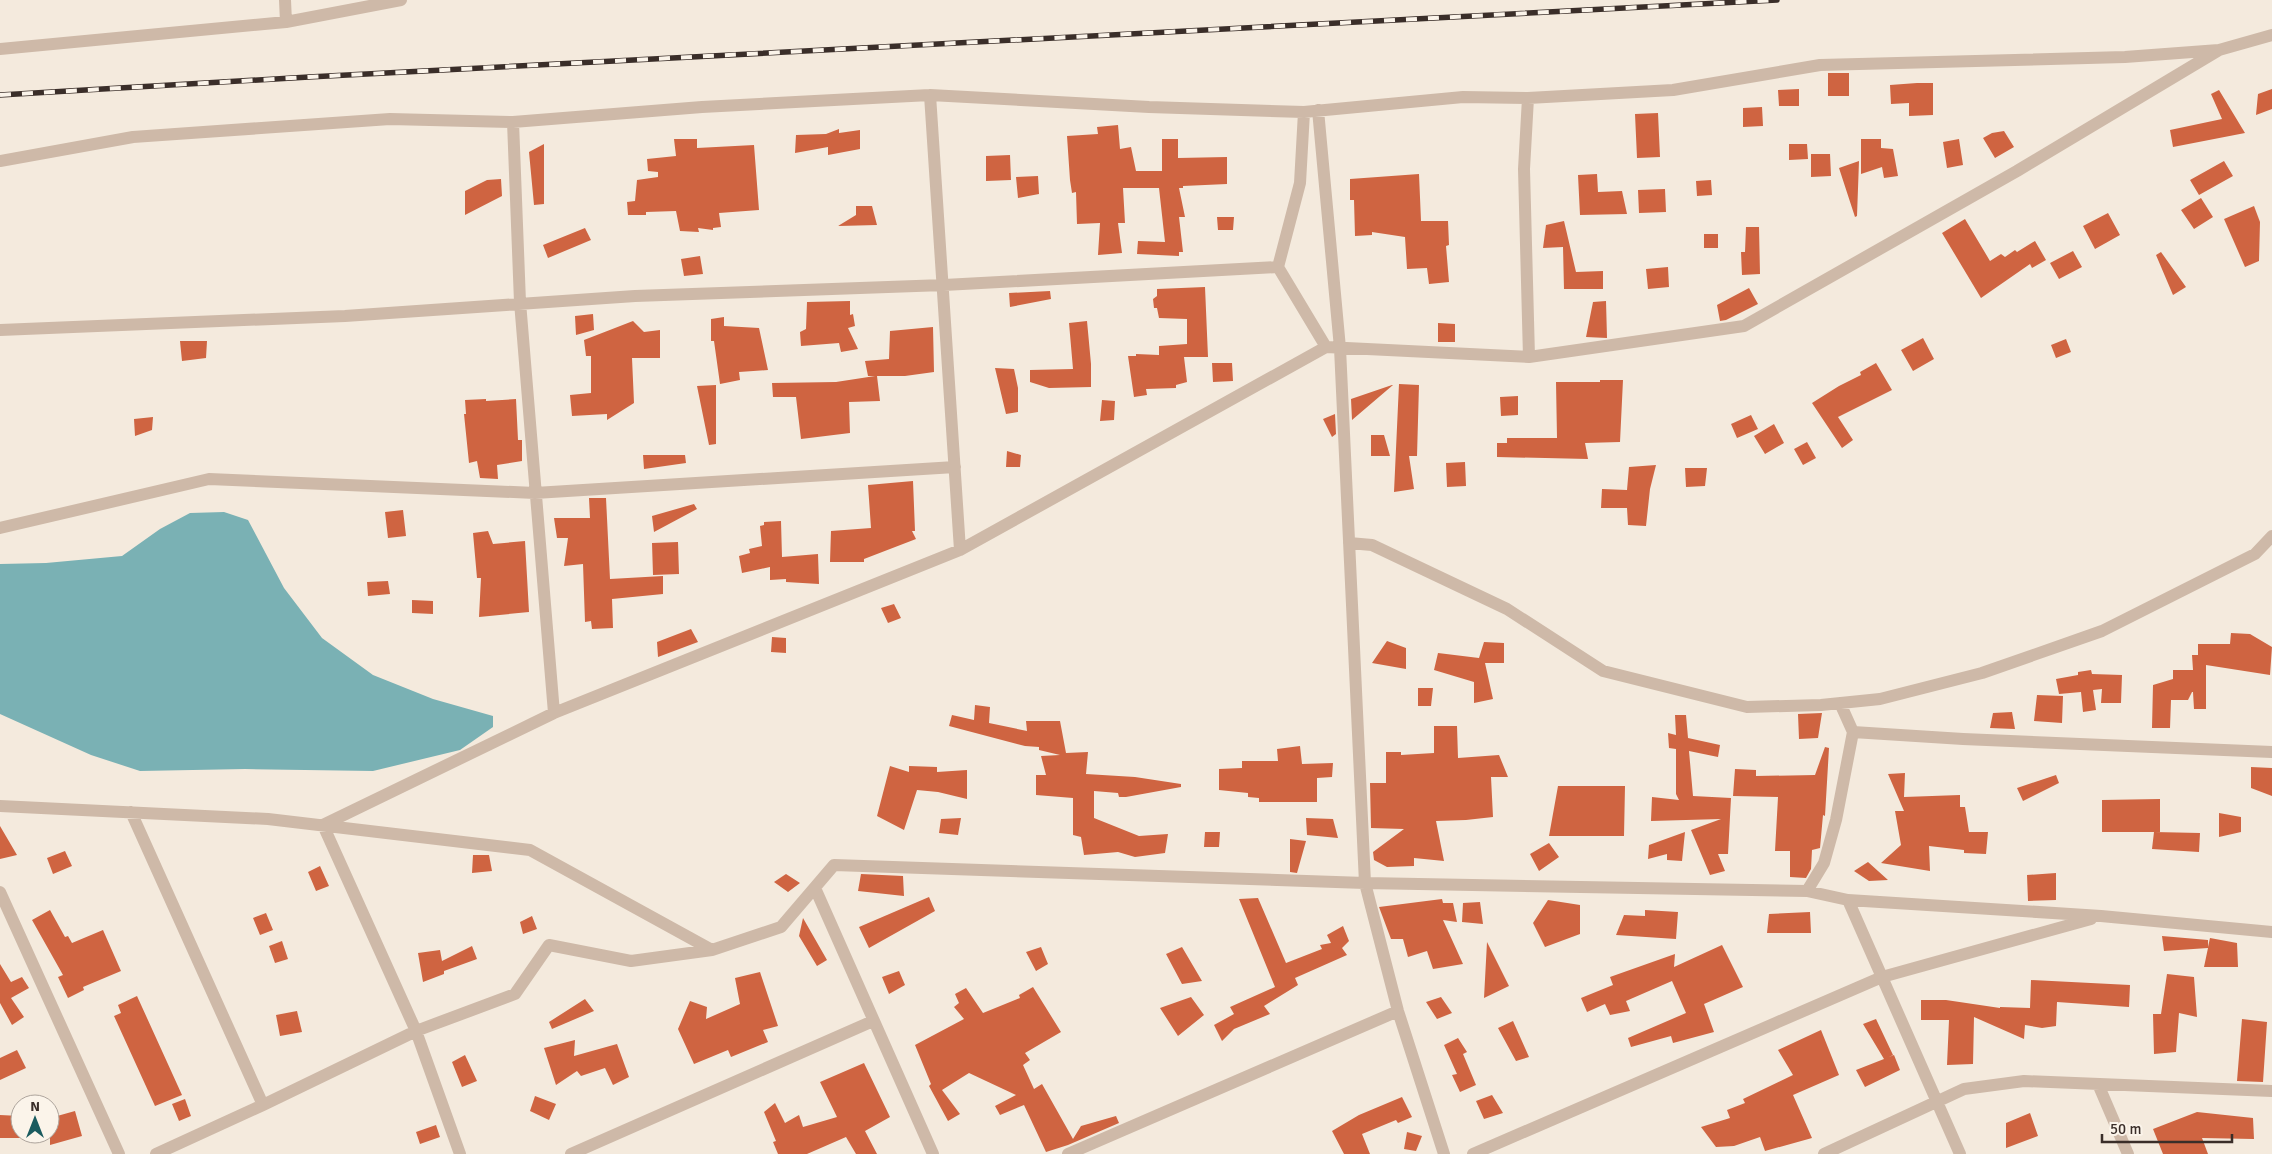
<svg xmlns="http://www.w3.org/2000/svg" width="2272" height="1154" viewBox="0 0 2272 1154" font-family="Signika,sans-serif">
<rect width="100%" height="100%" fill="#f4eadd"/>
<path fill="#7ab1b4" d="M224,512L248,520L284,588L322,638L373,675L433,699L493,716V727L460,750L373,771L245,769L140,771L91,755L0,714V564L46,563L122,556L160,529L190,513Z"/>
<path fill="#cf6441" d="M1828,73H1849V96H1828Z
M1917,83H1933V115L1909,116V103L1891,104L1890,85Z
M1799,89V106H1779L1778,90Z
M2272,89V109L2256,115L2258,94Z
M2219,90L2245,133L2173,147L2170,130L2222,119L2211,94Z
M1762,107L1763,126L1743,127V108Z
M1658,113L1660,157L1637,158L1635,114Z
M1118,125L1120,149L1131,147L1136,171H1162V139H1178V158L1227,157V184L1183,186V188H1179L1185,217H1179L1183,252H1179V256L1137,254L1138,241L1165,242L1159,188H1123L1125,223H1118L1122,253L1098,255L1100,223L1077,224L1076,192L1072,193L1070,180L1067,136L1098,134L1097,127Z
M839,129V133L860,130V149L828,155V147L795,153L796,135L826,134Z
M2004,131L2014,147L1995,158L1983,138L1992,133Z
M674,139H697V148L754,145L759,210L719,213L721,227L713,228V230L698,228L699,232L680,231L676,211L646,212V215H628L627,202L635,201L637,180L658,177V172L648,171L647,159L676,156Z
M1861,139H1881V148L1893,149L1898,176L1884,178L1882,167L1861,174Z
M1959,139L1963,165L1947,168L1943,142Z
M544,144V204L534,205L529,152Z
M1789,144H1807L1808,159L1789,160Z
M1811,154H1830L1831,176L1811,177Z
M1010,155L1011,180L986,181V156Z
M1859,161L1857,216L1855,217L1839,168Z
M2224,161L2233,176L2199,195L2190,180Z
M1419,174L1421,221H1448L1449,245L1446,246L1449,282L1429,284L1427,268L1407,269L1405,237L1372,232V235L1355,236L1354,200H1350V179Z
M1597,174L1598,192L1622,191L1627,214L1580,215L1578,175Z
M1038,176L1039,194L1018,198L1016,177Z
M501,179L502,196L465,215V191L487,180Z
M1711,180L1712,195L1697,196L1696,181Z
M1665,189L1666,212L1639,213L1638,190Z
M2201,198L2213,217L2194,229L2181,210Z
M856,206H872L877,225L838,226L856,215Z
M2254,206L2260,222L2259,261L2245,267L2224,219Z
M2108,213L2120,235L2095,249L2083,226Z
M1217,217H1234L1233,230H1218Z
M1965,219L1990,261L2001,254L2005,257L2015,250L2017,252L2035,241L2046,260L2032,268L2030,264L1981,298L1942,233Z
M1564,221L1576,272L1603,271V289H1564L1563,247L1543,248L1546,225Z
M1746,227H1759L1760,274L1742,275L1741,252H1745Z
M585,228L591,240L548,258L543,245Z
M1704,234H1718V248H1704Z
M2073,251L2082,267L2059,279L2050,263Z
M2161,252L2186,287L2173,295L2156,255Z
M700,256L703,274L684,276L681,259Z
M1668,267L1669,287L1648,289L1646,269Z
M1205,287L1208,357H1184L1187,382L1176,385V388L1146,389L1147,395L1134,397L1128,356H1136V354L1159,355V346L1187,344V319L1159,318L1157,308H1154L1153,299L1157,296V289Z
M1749,288L1758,304L1726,320L1720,321L1717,305Z
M1050,291L1051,299L1010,307L1009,293Z
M850,301V315L853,314L855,326L848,328L858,349L841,352L839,343L801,346L800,332L806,329L807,302Z
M1606,301L1607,338L1586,337L1593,302Z
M593,314L594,330L576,335L575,316Z
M724,317V326L759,328L768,370L739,372L740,380L720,384L714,341H711V319Z
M633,321L644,332L660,330V358H632L634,403L607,420V414L572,416L570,395L591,393V356H586L584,340Z
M1087,321L1091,364V387L1049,388L1030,382V370L1073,369L1069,323Z
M1438,323L1455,324V342H1438Z
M933,327L934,372L905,376H877L880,401L849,402L850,433L801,439L796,397H773L772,383L836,382L875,376H868L865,361L889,359L890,331Z
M1923,338L1934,359L1913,371L1901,350Z
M2066,339L2071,352L2056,358L2051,345Z
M180,341H207L206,358L182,361Z
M1212,363H1232L1233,381L1213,382Z
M1876,363L1892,390L1838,417L1853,440L1842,448L1812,403L1839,386L1861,375L1860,372Z
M995,368L1014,369L1018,388V412L1006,414Z
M1600,380H1623L1620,442L1585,443L1588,459L1497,457V443H1507V438H1557L1556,382H1600Z
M1399,384L1419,385L1417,456H1409L1414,489L1394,492Z
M716,385V444L709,445L697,386Z
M1392,385H1393L1352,420L1351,399Z
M1518,396V415L1501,416L1500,397Z
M486,399V401L516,399L518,440H522V461L497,465L498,479L480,478L477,461L469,463L464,414H466L465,400Z
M1102,400L1115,401L1114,420L1100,421Z
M1335,414L1336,434L1332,437L1323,419Z
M1751,415L1758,429L1737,438L1731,424Z
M153,417L152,430L135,436L134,419Z
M1774,424L1784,443L1765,454L1754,436Z
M1371,435H1384L1390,456H1371Z
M1807,442L1816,458L1803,465L1794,449Z
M1007,451L1021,455L1020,467H1006Z
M643,455H685L686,463L644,469Z
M1465,462L1466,486L1447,487L1446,463Z
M1656,465L1650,489L1646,526L1628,525L1627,508H1601L1602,489L1627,490L1629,467Z
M1685,468H1707L1705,486L1686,487Z
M913,481L915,531H912L916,539L864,559V562H830L831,531L871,528L868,485Z
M589,498H606L610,579L663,576V594L612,599L613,628L592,629L591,621L585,622L583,564L564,566L568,538H557L554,518H590Z
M694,504L697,509L654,532L652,516Z
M403,510L406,536L388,538L385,512Z
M781,521L782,557L818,554L819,584L786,582V579L770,580V567L742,573L739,556L750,553L749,549L762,546L760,526L764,525V522Z
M488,531L493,544L525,541L529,612L479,617L481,578H477L473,533Z
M678,542L679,574L653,575L652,543Z
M388,581L390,594L368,596L367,582Z
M412,600L433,601V614L412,613Z
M894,604L901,618L888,623L881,608Z
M691,629L698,642L658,657L657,642Z
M2231,633L2250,634L2272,647L2270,675L2206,665V709H2194L2193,692H2192L2188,700H2171L2170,728H2152L2153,685L2173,679V670H2193L2192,655H2198V644H2230Z
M772,637L786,638V653L771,652Z
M1387,641L1406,648V669L1372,663Z
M1484,642L1504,643V663H1485L1493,699L1474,703V682L1434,670L1438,653L1479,658Z
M2091,670L2092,674L2122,675L2121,703H2101L2102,689L2093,690L2096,710L2083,712L2081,692L2059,694L2056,679L2078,675V672Z
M1418,688H1433L1431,706H1418Z
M2037,695L2063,696L2062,723L2034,721Z
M975,705L990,707L989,723L1027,731L1026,721H1060L1066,753L1088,752L1086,774L1135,777L1181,784V787L1126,797H1119L1118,793L1094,791V818L1139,836L1168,834L1165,853L1135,857L1118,852L1084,855L1081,837L1073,835V798L1036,795V775H1046L1041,756L1060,755L1039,750V747L1025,746L949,726L952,715L974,720Z
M2012,712L2015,729L1990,728L1993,713Z
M1822,713L1818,738L1799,739L1798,714Z
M1675,715H1686L1688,738L1720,745L1718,757L1689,751L1693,796L1731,798L1728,854H1718L1725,871L1710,875L1691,830L1721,819L1651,821L1652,797L1679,800L1676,794V749L1669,748L1668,733L1676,735Z
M1434,726H1457L1458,758L1499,755L1508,777H1491L1493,817L1466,820L1436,821L1444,861L1414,858V866L1387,867L1374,860L1373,852L1404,829L1371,828L1370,783H1386V752H1401V755L1434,753Z
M1300,746L1302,764L1333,763L1332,777L1317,778V802H1259V798L1248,797V793L1219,790V769L1242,768V761H1278L1277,749Z
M1825,747L1829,748L1825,816L1823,815L1820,848L1812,850L1811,869L1806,878L1790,877V851H1775L1778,797L1733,796L1735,769L1756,770V776L1815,775Z
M890,766L909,772V766L937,767V772L967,770V799L938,792L917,790L904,830L877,816Z
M2251,767L2272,768V796L2251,788Z
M1905,773L1904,797L1960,795V807H1965L1969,832H1988L1986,854L1964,853V850L1929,846L1930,871L1881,863L1901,845L1895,811H1904L1888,774Z
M2056,775L2059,783L2023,801L2017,788Z
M1558,786H1625L1624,836H1549Z
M2160,799V832H2102V800Z
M2219,813L2241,817V832L2219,837Z
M961,818L958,835L939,833L941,819Z
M1306,818L1333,819L1338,838L1307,835Z
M0,826L17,855L0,859Z
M1205,832H1220L1219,847H1204Z
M1685,832L1682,861L1667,860V854L1648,859L1649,845Z
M2154,832L2200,833L2199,852L2152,849Z
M1290,839L1306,841L1297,873L1290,872Z
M1549,843L1559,857L1539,871L1530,854Z
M65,851L72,866L53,874L47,858Z
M473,855H489L492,871L472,873Z
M1868,862L1888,880L1869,881L1854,871Z
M320,866L329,886L316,891L308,872Z
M2056,873V900L2028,901L2027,875Z
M786,874L800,883L788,892L774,882Z
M861,874L903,876L904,896L858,891Z
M929,897L935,911L869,948L859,927Z
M1258,898L1286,963L1322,949L1320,945L1331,943L1327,935L1343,926L1349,941L1342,948L1347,955L1295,978L1298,985L1264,1006L1270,1014L1234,1029L1222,1041L1214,1025L1234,1014L1230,1007L1275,987L1239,899Z
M1442,899L1443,903H1453L1457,922L1443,920L1463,964L1433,969L1427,951L1408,957L1403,939H1391L1379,907Z
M1548,900L1580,905V934L1545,947L1533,923Z
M1480,902L1483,924L1462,922L1463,903Z
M50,910L65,937L68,936L72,943L103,930L121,971L83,987L84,990L68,998L58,977L63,975L32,920Z
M1645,910L1678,912L1676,939L1616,935L1624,915L1645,916Z
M1810,912L1811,933H1767L1769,914Z
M266,913L273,930L260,935L253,918Z
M532,916L537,929L523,934L520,922Z
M803,918L827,960L817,966L799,936Z
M2162,936L2208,940V947L2210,938L2237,943L2238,967H2204L2208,948L2164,951Z
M282,941L288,959L275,963L269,946Z
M1487,942L1509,986L1484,998Z
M1722,945L1743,987L1704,1004L1714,1032L1673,1043L1671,1036L1631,1047L1628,1038L1686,1013L1672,981L1626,1001L1630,1011L1610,1015L1605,1004L1587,1012L1581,998L1613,985L1610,977L1675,954L1674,967Z
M472,946L477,959L444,971V974L423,982L418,953L440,950L442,961Z
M1041,947L1048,964L1036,971L1026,952Z
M1182,947L1202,981L1182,984L1166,954Z
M0,964L11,982L22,977L29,988L11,998L24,1017L12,1025L0,1003Z
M899,971L905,985L889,994L882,977Z
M760,972L778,1026L763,1030L768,1042L731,1057L728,1050L694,1064L678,1029L690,1001L707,1007L706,1019L740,1004L735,978Z
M2167,974L2194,977L2197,1017L2179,1013L2176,1052L2154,1054L2153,1014H2161Z
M2031,980L2130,985L2129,1007L2057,1002L2056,1026L2042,1028L2025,1025L2024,1039L1974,1017L1973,1064L1947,1065L1949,1020H1921V1000H1946L2000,1008V1007L2030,1008Z
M1033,987L1061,1032L1025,1053L1030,1060L1023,1065L1034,1089L1042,1084L1073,1139L1081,1126L1116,1116L1119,1123L1068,1145L1046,1152L1024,1105L1000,1115L995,1106L1016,1095L969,1073L942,1090L960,1114L948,1121L929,1086L931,1084L915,1045L964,1019L954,1007L959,1003L955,994L966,988L983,1013L1020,998L1019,995Z
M137,996L182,1095L155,1106L114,1016L121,1013L118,1005Z
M1191,997L1204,1015L1178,1036L1160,1008Z
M1441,997L1452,1013L1437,1019L1426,1002Z
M585,999L594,1011L552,1029L549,1022Z
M297,1011L302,1032L280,1036L276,1015Z
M1876,1019L1893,1055L1889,1057L1894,1055L1900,1070L1865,1087L1856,1070L1884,1059L1863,1024Z
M2242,1019L2267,1022L2263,1082L2237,1081Z
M1513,1021L1529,1057L1516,1061L1498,1028Z
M1821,1030L1839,1075L1793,1095L1812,1138L1765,1151L1760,1137L1734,1146L1716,1147L1701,1127L1730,1118L1727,1110L1745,1103L1743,1099L1793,1075L1778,1050Z
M1458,1038L1467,1052L1463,1054L1476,1085L1460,1092L1452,1075L1457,1074L1444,1045Z
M575,1040L574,1056L617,1044L629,1077L613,1085L605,1068L581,1076L577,1071L556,1085L544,1048Z
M17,1050L26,1068L0,1080V1058Z
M465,1055L477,1081L462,1087L452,1062Z
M864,1063L890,1117L865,1131L877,1154H856L846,1137L807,1154H778L773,1142L776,1141L764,1112L775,1103L785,1123L799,1115L803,1127L837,1117L820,1082Z
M1492,1095L1503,1113L1484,1119L1476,1101Z
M535,1096L556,1104L549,1120L530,1111Z
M1402,1097L1412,1117L1398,1123L1396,1120L1362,1134L1370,1154H1344L1332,1131L1359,1115Z
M185,1099L191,1116L179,1121L172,1104Z
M75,1111L82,1136L50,1145V1118Z
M2197,1112L2253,1118L2254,1139L2202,1138L2208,1154H2163L2153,1129Z
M2030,1113L2038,1136L2006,1148V1123Z
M0,1115L20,1116V1138H0Z
M436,1125L440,1137L420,1144L416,1132Z
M1407,1132L1422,1136L1416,1151L1404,1149Z"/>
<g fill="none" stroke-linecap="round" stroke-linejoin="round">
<path stroke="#ceb9a8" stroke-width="12" d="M285,0L286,22
M0,49L286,22L401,0
M930,95L960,550
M1528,98L1524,169L1529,357
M1318,110L1340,348L1365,883L1398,1011L1444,1154
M513,122L520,302L554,713
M0,161L133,137L390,119L513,122L702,107L930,95L1149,107L1304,112L1463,97L1528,98L1673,90L1820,65L2125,57L2219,50L2272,35
M1278,267L1300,183L1304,112
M0,330L345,316L635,296L944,285L1278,267L1326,347L1529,357L1744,326L2017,171L2219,50
M0,528L209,479L535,493L955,467
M1349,543L1372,545L1507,609L1603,671L1747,707L1821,705L1880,699L1982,673L2102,631L2255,554L2272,536
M1853,732L1963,739L2272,752
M0,806L268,819L530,850L712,950L781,927L834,865L1365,883L1807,891L1848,900L2101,916L2272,932
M131,812L263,1105
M815,888L933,1154
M1807,891L1824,863L1836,820L1853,732L1840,703
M0,892L119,1154
M1848,900L1960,1154
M2098,1084L2128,1154
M156,1154L263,1105L416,1031L515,994L549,945L631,961L712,950
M460,1154L416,1031L323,825L554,713L960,550L1326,347
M571,1154L873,1021
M1068,1154L1398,1011
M1473,1154L1882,977L2091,919
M1824,1154L1964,1089L2024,1081L2272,1091"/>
<defs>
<path id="rail" d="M0,95L309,77L1777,0"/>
</defs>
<use href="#rail" stroke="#3a2e29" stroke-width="5.5"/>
<use href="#rail" stroke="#fbf4ea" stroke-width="4" stroke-dasharray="11" stroke-linecap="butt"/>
</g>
<g transform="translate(35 1119)"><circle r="24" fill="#fbf4ea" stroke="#aea59d"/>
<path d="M0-4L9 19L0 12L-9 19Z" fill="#1a5b5f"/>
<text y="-8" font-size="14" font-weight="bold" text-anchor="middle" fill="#3a2e29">N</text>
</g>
<path d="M2102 1134v8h130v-8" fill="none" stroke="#3a2e29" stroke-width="2.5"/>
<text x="2110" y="1134" font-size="15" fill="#3a2e29" stroke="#fbf4ea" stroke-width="4" paint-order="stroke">50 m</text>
</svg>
